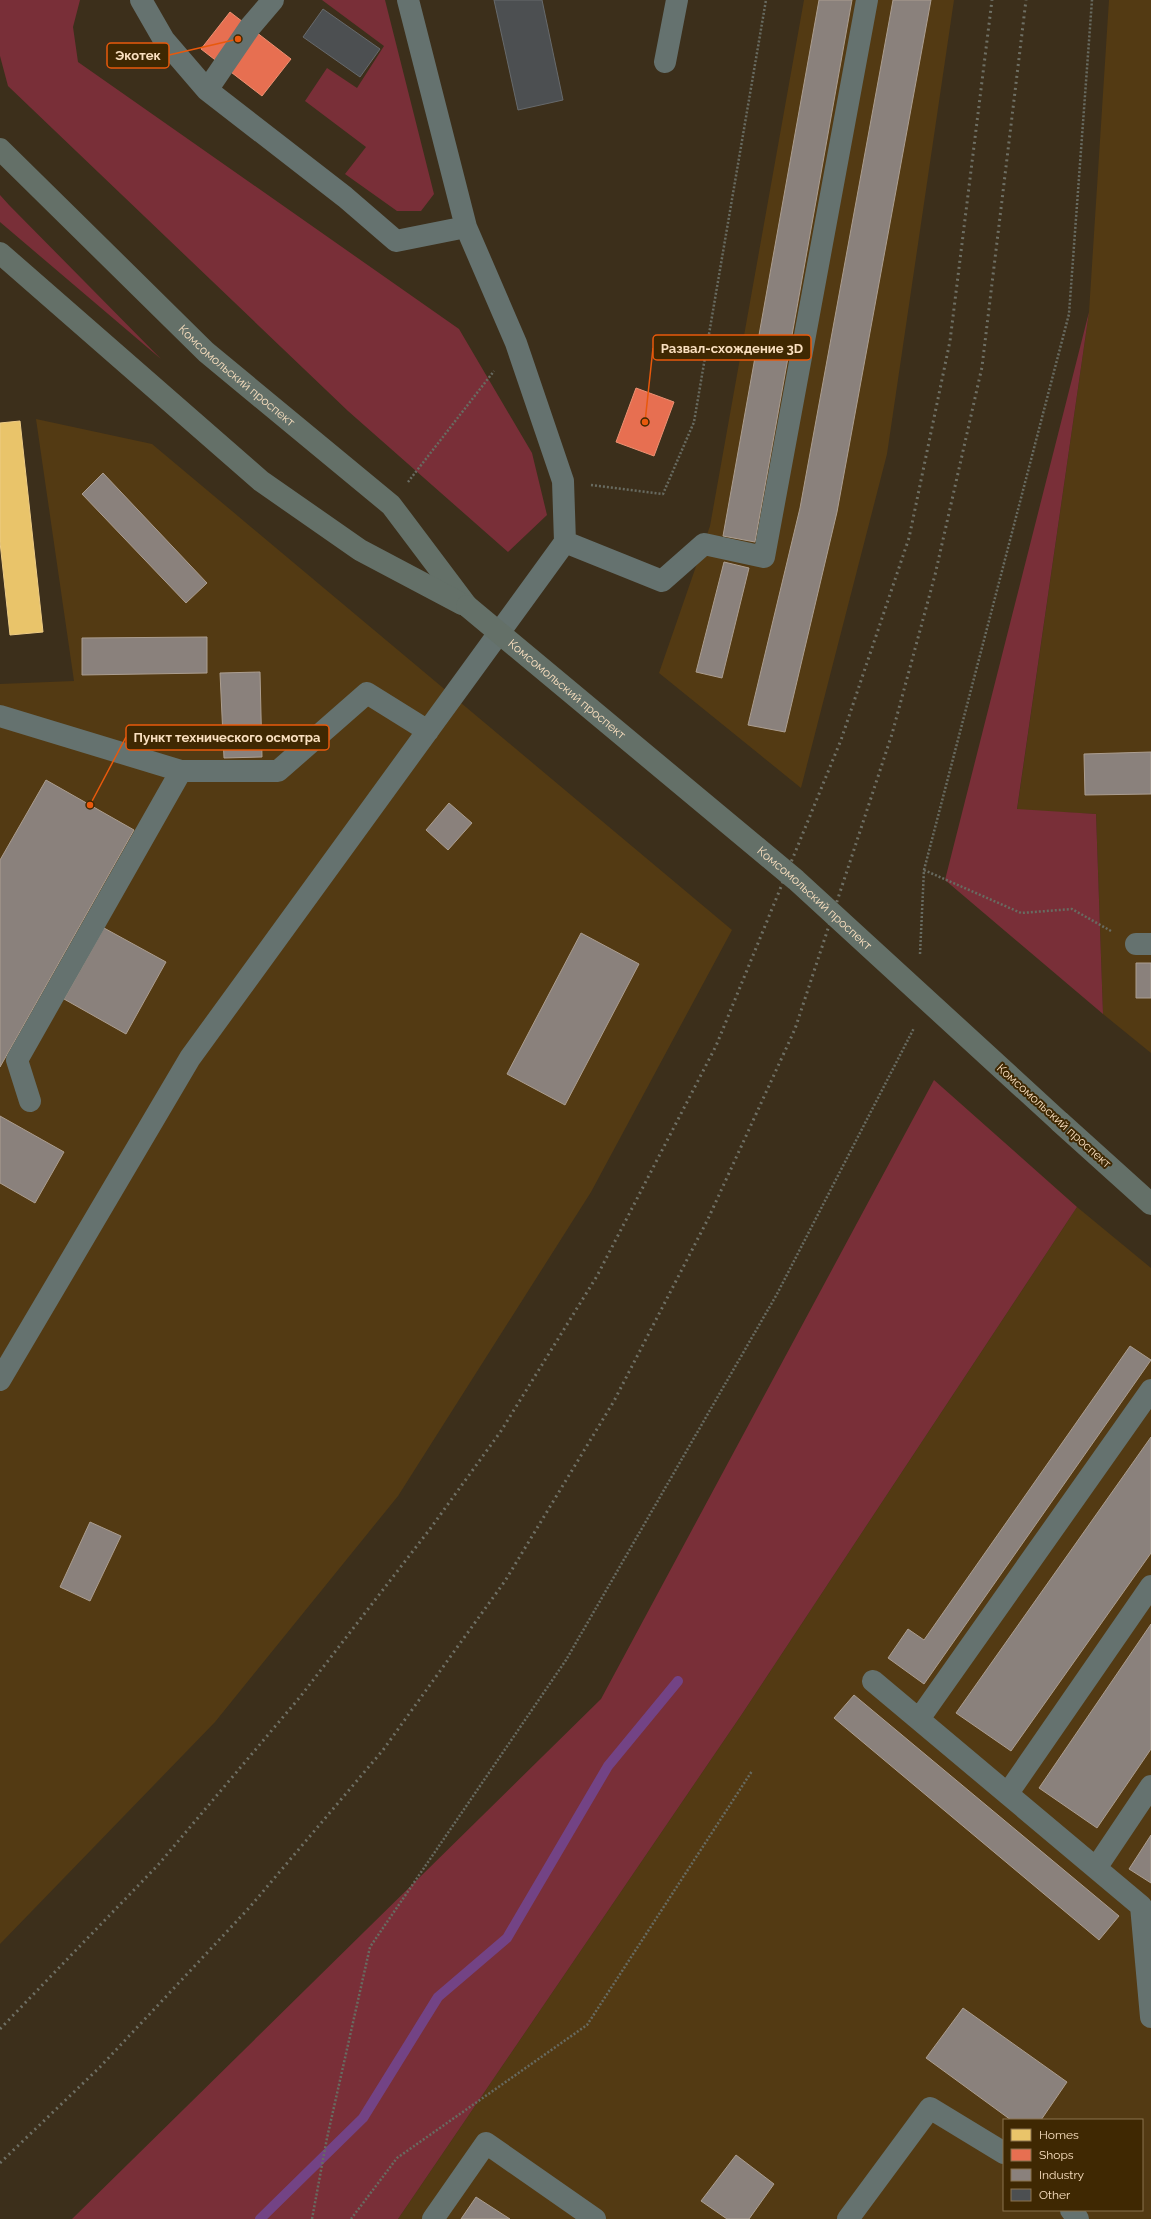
<svg xmlns="http://www.w3.org/2000/svg" width="1151" height="2219" viewBox="0 0 1151 2219" font-family="Raleway,sans-serif">
<rect width="100%" height="100%" fill="#3c2f1b"/>
<path fill="#533a13" fill-rule="evenodd" d="M804,0H954L887,454L801,788L659,673L710,526Z
M1109,0H1151V1053L1103,1014L1096,814L1017,810L1089,312Z
M36,419L152,444L732,930L591,1192L398,1496L215,1722L0,1944V684L74,681Z
M1077,1207L1151,1268V2219H398L742,1714ZM1004,2120H1142V2210H1004Z"/>
<path fill="#792f38" d="M0,0H80L73,27L78,62L459,329L532,453L547,515L508,552L348,411L8,86L0,56Z
M322,0H385L434,194L421,211H397L345,174L366,147L305,101L327,68L357,88L384,46Z
M0,195L9,205L161,359L0,222Z
M1089,312L1017,809L1096,814L1103,1014L945,880Z
M934,1080L1077,1207L742,1714L398,2219H72L601,1699Z"/>
<path fill="#e9c46a" stroke="#eecc84" d="M20,421L43,632L10,635L0,542V423Z"/>
<path fill="#e76f51" stroke="#ed9172" d="M230,12L291,59L262,96L201,49Z
M636,388L674,402L654,456L616,442Z"/>
<path fill="#8a817c" stroke="#ac9e90" d="M819,0H852L755,542L723,536Z
M893,0H931L837,512L785,732L748,725L800,508Z
M103,473L207,583L186,603L82,494Z
M724,562L749,568L722,678L696,672Z
M207,637V673L82,675V638Z
M260,672L262,757L224,758L220,673Z
M1151,752V794L1085,795L1084,754Z
M46,780L134,830L0,1067V860Z
M449,803L472,823L448,850L426,830Z
M104,928L166,962L126,1034L64,999Z
M581,933L639,964L565,1105L507,1074Z
M1136,963H1151V998H1136Z
M0,1116L64,1152L35,1203L0,1183Z
M1130,1346L1151,1360L924,1684L888,1658L908,1629L924,1640Z
M1151,1437V1553L1011,1751L956,1713Z
M90,1522L121,1536L90,1601L60,1587Z
M1151,1624V1749L1097,1828L1039,1788Z
M854,1695L1119,1916L1099,1940L834,1718Z
M1151,1835V1883L1129,1869Z
M963,2008L1067,2082L1041,2120H1011L926,2058Z
M736,2155L774,2184L749,2219H727L701,2201Z
M476,2197L510,2219H461Z"/>
<g fill="none" stroke-linecap="round" stroke-linejoin="round">
<path stroke="#734385" stroke-width="10" d="M260,2219L363,2118L438,1997L507,1938L608,1766L678,1681"/>
</g>
<path fill="#4c4f51" stroke="#676a6c" d="M494,0H542L563,100L518,110Z
M323,9L380,49L360,77L303,37Z"/>
<g fill="none" stroke-linecap="round" stroke-linejoin="round">
<path stroke="#686b61" stroke-width="2.5" stroke-dasharray="2 2" stroke-linecap="butt" d="M408,482L494,371
M591,485L663,494L694,422L766,0
M924,870L1021,913L1072,909L1111,931
M920,954L924,870L1069,314L1092,0
M312,2219L327,2138L370,1947L566,1660L777,1294L914,1028
M351,2219L397,2158L587,2025L752,1771"/>
<path stroke="#65726f" stroke-width="22" d="M141,0L164,40L207,90L345,197L396,241L466,227
M665,62L677,0
M207,90L250,27L273,0
M565,542L662,581L704,544L764,557L867,0
M0,716L181,771
M1136,944H1151
M30,1101L17,1060L181,771H278L367,693L428,731
M0,1380L190,1058L565,542L563,481L516,343L466,227L408,0
M873,1681L1141,1906L1151,2017
M919,1719L1151,1390
M1008,1793L1151,1586
M1096,1868L1151,1786
M1071,2210L1078,2219
M433,2219L486,2143L595,2219
M848,2219L930,2108L1004,2153"/>
<g stroke="#647068" stroke-width="22">
<path id="s1" d="M0,149L206,352L391,505L467,606"/>
<path d="M0,253L261,481L360,550L462,604"/>
<path d="M1060,1122L1151,1204"/>
</g>
<path stroke="#6f7065" stroke-width="3" stroke-dasharray="2 4" stroke-linecap="butt" d="M0,2029L158,1865L300,1697L430,1529L501,1431L597,1276L716,1046L841,740L909,538L950,341L992,0
M0,2163L100,2067L249,1908L383,1750L505,1581L614,1401L708,1219L795,1029L892,734L935,575L982,367L1026,0"/>
<path stroke="#647068" stroke-width="22" id="s2" d="M467,606L796,880L1060,1122"/>
</g>
<g text-anchor="middle" dominant-baseline="central" stroke-width="4" stroke-linejoin="round" paint-order="stroke">
<g font-size="12" fill="#fae0c0" stroke="#3f2802">
<text stroke="none"><textPath href="#s1" startOffset="328">Комсомольский проспект</textPath></text>
<text stroke="none"><textPath href="#s2" startOffset="130">Комсомольский проспект</textPath></text>
<text stroke="none"><textPath href="#s2" startOffset="454">Комсомольский проспект</textPath></text>
<text transform="translate(1054 1116) rotate(42)">Комсомольский проспект</text>
</g>
</g>
<path fill="none" stroke="#e8590c" stroke-width="1.5" d="M238 39L169 55M645 422L653 348M90 805L126 737"/>
<g fill="#e8590c" stroke="#3f2802" stroke-width="1.5">
<circle cx="238" cy="39" r="4"/>
<circle cx="645" cy="422" r="4"/>
<circle cx="90" cy="805" r="4"/>
</g>
<g fill="#3f2802" stroke="#e8590c" stroke-width="1.5">
<rect x="107" y="43" width="62" height="25" rx="4"/>
<rect x="653" y="335" width="158" height="25" rx="4"/>
<rect x="126" y="725" width="203" height="25" rx="4"/>
</g>
<g font-size="13" text-anchor="middle" font-weight="bold" fill="#fae0c0">
<text x="138" y="60">Экотек</text>
<text x="732" y="353">Развал-схождение 3D</text>
<text x="227" y="742">Пункт технического осмотра</text>
</g>
<rect x="1003" y="2119" width="140" height="92" fill="#3f2802" stroke="#8a724e"/>
<rect x="1011" y="2129" width="20" height="12" fill="#e9c46a" stroke="#8a724e"/>
<text x="1039" y="2139" font-size="12" fill="#fae0c0">Homes</text>
<rect x="1011" y="2149" width="20" height="12" fill="#e76f51" stroke="#8a724e"/>
<text x="1039" y="2159" font-size="12" fill="#fae0c0">Shops</text>
<rect x="1011" y="2169" width="20" height="12" fill="#8a817c" stroke="#8a724e"/>
<text x="1039" y="2179" font-size="12" fill="#fae0c0">Industry</text>
<rect x="1011" y="2189" width="20" height="12" fill="#4c4f51" stroke="#8a724e"/>
<text x="1039" y="2199" font-size="12" fill="#fae0c0">Other</text>
</svg>
